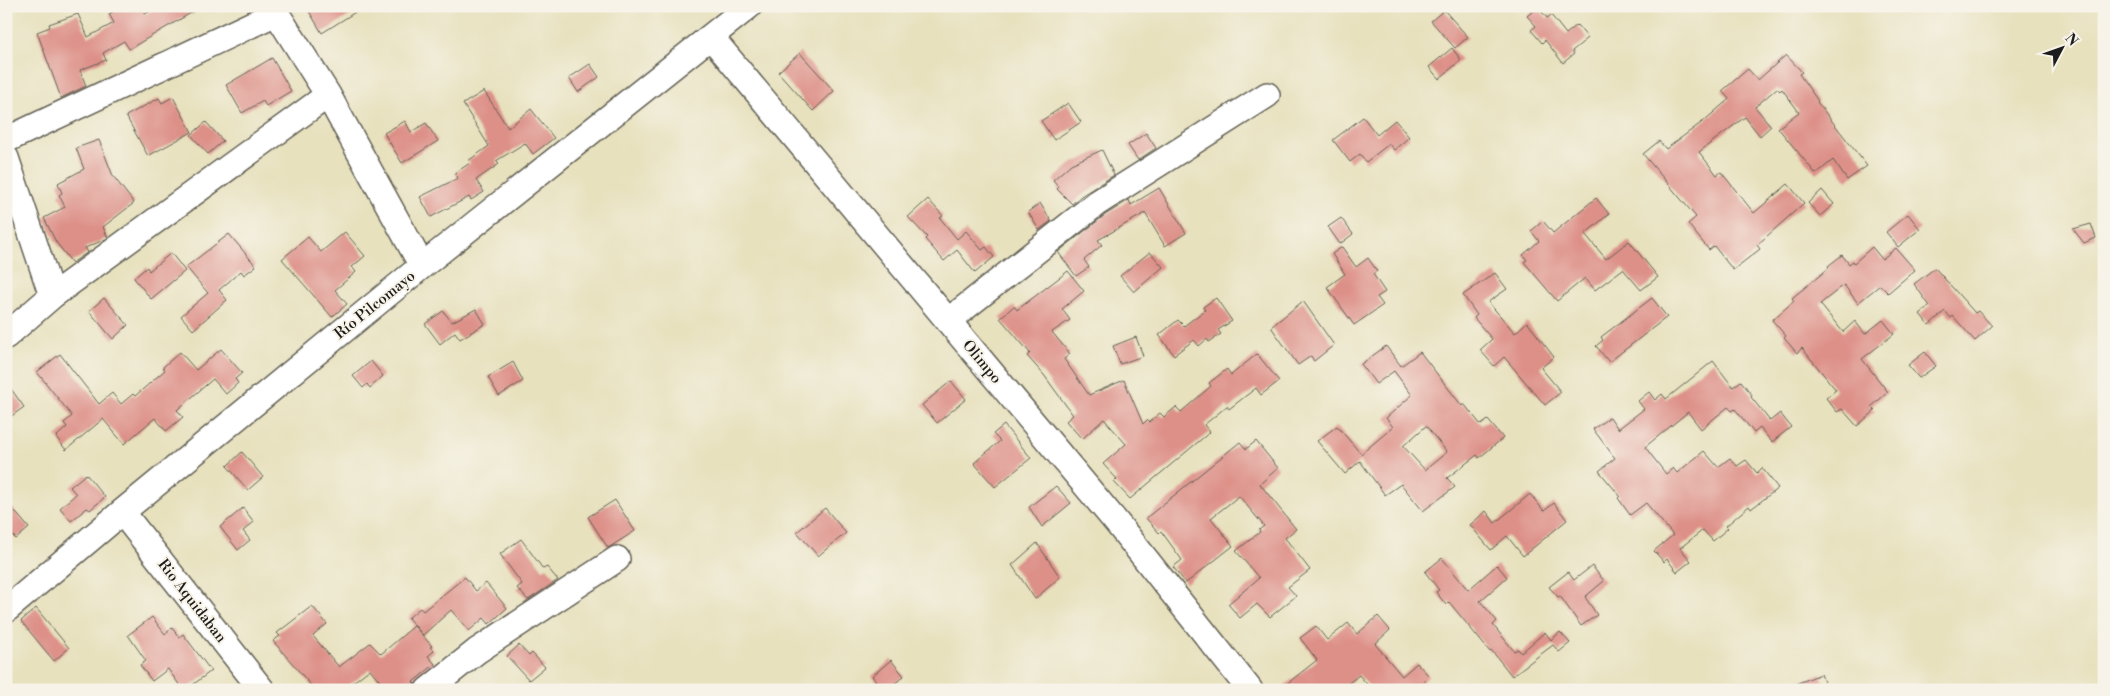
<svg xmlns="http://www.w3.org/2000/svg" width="2110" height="696" viewBox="0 0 2110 696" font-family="'Libre Bodoni',serif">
<rect width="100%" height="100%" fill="#f7f3e8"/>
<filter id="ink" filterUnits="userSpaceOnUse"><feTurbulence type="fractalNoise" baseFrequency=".02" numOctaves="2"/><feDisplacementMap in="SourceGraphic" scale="10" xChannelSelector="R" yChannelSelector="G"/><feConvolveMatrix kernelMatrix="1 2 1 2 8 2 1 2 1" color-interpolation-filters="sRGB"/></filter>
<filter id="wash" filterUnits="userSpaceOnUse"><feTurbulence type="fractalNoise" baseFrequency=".0096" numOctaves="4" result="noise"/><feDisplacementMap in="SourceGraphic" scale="20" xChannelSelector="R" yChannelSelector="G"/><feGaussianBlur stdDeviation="1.12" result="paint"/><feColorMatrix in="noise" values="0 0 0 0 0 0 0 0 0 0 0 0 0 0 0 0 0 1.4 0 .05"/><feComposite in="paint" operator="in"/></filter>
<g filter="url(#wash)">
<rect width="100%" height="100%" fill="#e7e1be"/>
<g id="blocks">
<path fill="#dd9088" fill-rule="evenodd" d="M122,6H140L145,14L159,6H203L129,49L124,41L103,53L106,60L80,70L86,86L61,98L37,32L50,27L49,24L78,14L88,37L114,23L109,14Z
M306,6H365L322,33Z
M1538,7L1547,18L1551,15L1566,34L1577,25L1588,38L1572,51L1574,54L1563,63L1545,40L1542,43L1531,30L1536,26L1527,16Z
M1444,10L1468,37L1455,48L1431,21Z
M1452,48L1461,60L1439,79L1429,67Z
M800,53L834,91L813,111L778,72Z
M1786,55L1802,72L1799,74L1818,101L1817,102L1867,166L1847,180L1833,160L1816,174L1778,128L1799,112L1782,89L1780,91L1777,88L1755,107L1771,126L1760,136L1745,117L1699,152L1717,175L1721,172L1754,213L1788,184L1804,203L1757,245L1760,249L1733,270L1714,246L1709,250L1688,224L1696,217L1643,154L1659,141L1666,149L1705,120L1729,99L1722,91L1748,69L1758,80Z
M272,58L291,91L266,106L263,101L242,113L226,85Z
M590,64L599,77L578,92L569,78Z
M484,91L508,128L531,109L554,138L533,154L525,143L496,161L499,164L476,180L484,192L471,200L469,197L431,217L420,197L458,178L455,173L470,163L468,161L489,146L463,104Z
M173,97L192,132L148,156L126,116L159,98L162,103Z
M1068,103L1081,122L1054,140L1041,121Z
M1363,117L1377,135L1395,120L1409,137L1394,150L1389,144L1366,162L1360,154L1350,162L1333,140Z
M405,121L411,132L426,123L438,141L402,163L384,133Z
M206,122L223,141L208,154L191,135Z
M1146,133L1156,148L1138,160L1128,145Z
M99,140L113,176L134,203L103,227L108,238L85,248L88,252L72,263L56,242L44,218L65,207L59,195L62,193L58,183L84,169L76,148Z
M1102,150L1114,175L1081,196L1072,204L1057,189L1059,187L1053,180L1071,164Z
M1159,188L1186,233L1165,246L1145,213L1098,240L1102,245L1084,260L1089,267L1076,276L1058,252L1105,215L1129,200L1131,205Z
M1822,190L1834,204L1820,216L1808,203Z
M1596,198L1609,214L1585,234L1606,259L1629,241L1658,277L1641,290L1623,269L1595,290L1585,278L1557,301L1524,262L1527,260L1523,255L1539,241L1531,231L1543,221L1553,233Z
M928,199L943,216L940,218L957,239L966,231L982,250L986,247L994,257L975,273L957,250L944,261L925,239L927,237L908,217Z
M1040,203L1051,221L1039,230L1028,212Z
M1908,214L1920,229L1898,247L1886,232Z
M1341,218L1353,234L1340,244L1328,227Z
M2091,224L2096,238L2084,243L2073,229Z
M345,232L365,256L352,267L356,272L335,290L347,304L332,317L282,259L308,237L321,252Z
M229,234L256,266L244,275L241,271L219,290L227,300L193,330L181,316L208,293L186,267Z
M1342,247L1356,267L1368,258L1377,271L1373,274L1385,292L1377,297L1383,305L1354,325L1327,287L1345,274L1332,254Z
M1872,247L1882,259L1896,248L1915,270L1888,293L1880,285L1858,303L1844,285L1820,304L1843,332L1855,321L1865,334L1883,320L1894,334L1862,359L1888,392L1871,407L1875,411L1857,426L1842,409L1837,412L1826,398L1836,390L1802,348L1797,353L1784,338L1786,336L1772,320L1794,301L1792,298L1829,268L1828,266L1842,255L1849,264L1853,261L1854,263Z
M1150,252L1163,267L1134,292L1120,276Z
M171,253L185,271L151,299L134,278L147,267L149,271Z
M1935,268L1975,313L1978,311L1992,326L1975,341L1953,316L1951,318L1945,311L1929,325L1920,314L1930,306L1914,284Z
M1068,271L1084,291L1062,309L1070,320L1052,332L1070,354L1064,359L1089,395L1124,380L1143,424L1147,420L1149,422L1160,413L1164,417L1176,407L1181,412L1211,386L1209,383L1227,369L1231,375L1257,354L1279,381L1261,395L1256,388L1229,409L1227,406L1204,425L1210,432L1130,499L1114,482L1117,479L1103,464L1126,444L1104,419L1082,439L1066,421L1073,415L1044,375L1027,356L1030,353L1000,318L1014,306L1017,310Z
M1495,273L1507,289L1488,302L1515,333L1527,322L1554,357L1541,368L1561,392L1545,405L1504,357L1494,366L1480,350L1492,339L1474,318L1477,315L1463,295Z
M104,298L128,325L113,339L89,311Z
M1216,298L1232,321L1218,330L1221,334L1209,342L1207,339L1199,346L1194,340L1174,355L1159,335L1178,320L1184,326L1205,310L1203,307Z
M1652,298L1667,317L1609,362L1596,346L1603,340L1601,337Z
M1303,301L1334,345L1314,361L1311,356L1298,365L1271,327Z
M476,309L485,324L460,339L455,332L440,344L425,324L443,311L452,322Z
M1136,337L1143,356L1120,364L1113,346Z
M1386,346L1401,366L1420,352L1462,406L1464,404L1481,425L1488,420L1503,438L1479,458L1477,455L1447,478L1455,487L1423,511L1401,484L1385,495L1360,461L1345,474L1317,441L1337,426L1361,454L1393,427L1386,418L1412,395L1394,371L1376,384L1361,364ZM1426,426L1447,452L1425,470L1403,446Z
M221,349L242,373L235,379L238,383L226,394L213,379L177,410L183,417L166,431L155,418L124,444L103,419L66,450L56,437L67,427L64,423L72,416L37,372L60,354L99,404L112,393L121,404L133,394L135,396L165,370L163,367L180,352L196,370Z
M1925,352L1936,366L1919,378L1908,365Z
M371,361L383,376L370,388L367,384L363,388L353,376Z
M1713,361L1733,387L1741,381L1752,395L1751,397L1770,421L1780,413L1791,427L1772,442L1760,428L1754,433L1735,409L1732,411L1728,407L1701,429L1688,412L1645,447L1666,474L1673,468L1677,473L1704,451L1718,467L1730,458L1737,466L1746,460L1757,473L1762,468L1778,488L1751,509L1749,506L1726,526L1728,528L1713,541L1703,530L1680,548L1691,561L1677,572L1667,559L1664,562L1654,551L1673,535L1646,503L1630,515L1618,498L1620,496L1599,471L1615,458L1593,429L1610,417L1618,429L1644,409L1638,401L1649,392L1655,400L1662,394L1666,399Z
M513,362L523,381L499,396L488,377Z
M951,381L966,399L937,423L922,405Z
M6,382L24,407L6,420Z
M1004,425L1031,458L995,487L974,463L1000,441L993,434Z
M1256,441L1278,468L1260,484L1296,529L1285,538L1310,570L1288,587L1296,596L1270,617L1257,604L1240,618L1228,604L1259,578L1236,551L1260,532L1259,530L1264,526L1239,496L1211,518L1233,546L1186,583L1173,567L1182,560L1161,531L1159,533L1146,518L1240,442L1246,449Z
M242,452L263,477L248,490L227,466Z
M86,474L105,497L90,510L87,508L71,521L60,508L76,494L70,487Z
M1056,486L1071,503L1042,527L1029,507Z
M1530,494L1544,511L1554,503L1567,520L1523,556L1507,536L1491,550L1470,525L1486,511L1495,523Z
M615,500L635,531L608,548L588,517Z
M6,501L29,528L16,539L6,528Z
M243,508L254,522L243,531L250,540L238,550L220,527Z
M825,508L846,533L818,556L797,532Z
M521,539L543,569L547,567L558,580L528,600L517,588L522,584L500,554Z
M1037,543L1060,577L1035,599L1012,565Z
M1442,558L1468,590L1497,565L1507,577L1480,601L1497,621L1493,625L1514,651L1518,649L1521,653L1545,632L1551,640L1560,632L1570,643L1559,652L1553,645L1512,676L1492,651L1490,652L1449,602L1446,605L1436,592L1439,590L1425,572Z
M1592,566L1604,581L1585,597L1597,615L1581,626L1560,596L1558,597L1549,587L1568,572L1574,580Z
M465,577L476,591L486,583L507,608L489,624L484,618L469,631L451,610L423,635L408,618L420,608L423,611Z
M312,606L327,624L313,636L339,667L370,643L381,654L414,626L432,646L430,647L434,651L428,656L435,664L413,682L415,684L414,690H387L370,669L343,690H315L273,641L280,636L277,633Z
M36,608L69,648L54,661L21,621Z
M1378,616L1390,630L1375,644L1402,676L1417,663L1429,676L1414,690H1372L1359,675L1340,690H1279L1317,660L1300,638L1316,626L1327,640L1348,623L1357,634Z
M152,617L165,634L172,628L179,637L183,634L211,671L186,690H183L168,669L152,681L140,665L146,661L128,635Z
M519,645L529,656L532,653L545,667L529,680L507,656Z
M891,660L904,676L887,690H883L872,676Z
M1821,674L1827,690H1783V689Z"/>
</g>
</g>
<g filter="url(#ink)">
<use href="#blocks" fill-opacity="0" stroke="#636155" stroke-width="1"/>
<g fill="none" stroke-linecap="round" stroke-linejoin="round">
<defs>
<path id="minor" d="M272,6L328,95L422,266
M711,37L1117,523L1250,690
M6,140L276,13
M6,158L52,296
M948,321L1097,203L1267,95
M6,336L52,296L328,95
M122,512L262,690
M6,610L122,512L422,266L749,6
M428,690L477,651L617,559"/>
</defs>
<use href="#minor" stroke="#636155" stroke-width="28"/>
<use href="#minor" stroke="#fff" stroke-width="25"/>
</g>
</g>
<g text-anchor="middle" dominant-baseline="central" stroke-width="4" stroke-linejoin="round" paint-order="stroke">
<g font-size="15" fill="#1c1c1c" stroke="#f7f3e8">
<text transform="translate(375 305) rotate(-39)">Río Pilcomayo</text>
<text transform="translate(982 362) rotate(50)">Olimpo</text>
<text transform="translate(192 601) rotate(52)">Rio Aquidaban</text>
</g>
</g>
<rect width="2110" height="696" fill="none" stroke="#f7f3e8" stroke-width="25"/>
<g transform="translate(2062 48) rotate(49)" stroke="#f7f3e8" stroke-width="4" paint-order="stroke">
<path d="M0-4L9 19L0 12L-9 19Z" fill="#1c1c1c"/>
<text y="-8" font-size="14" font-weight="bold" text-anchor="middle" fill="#1c1c1c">N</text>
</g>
</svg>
